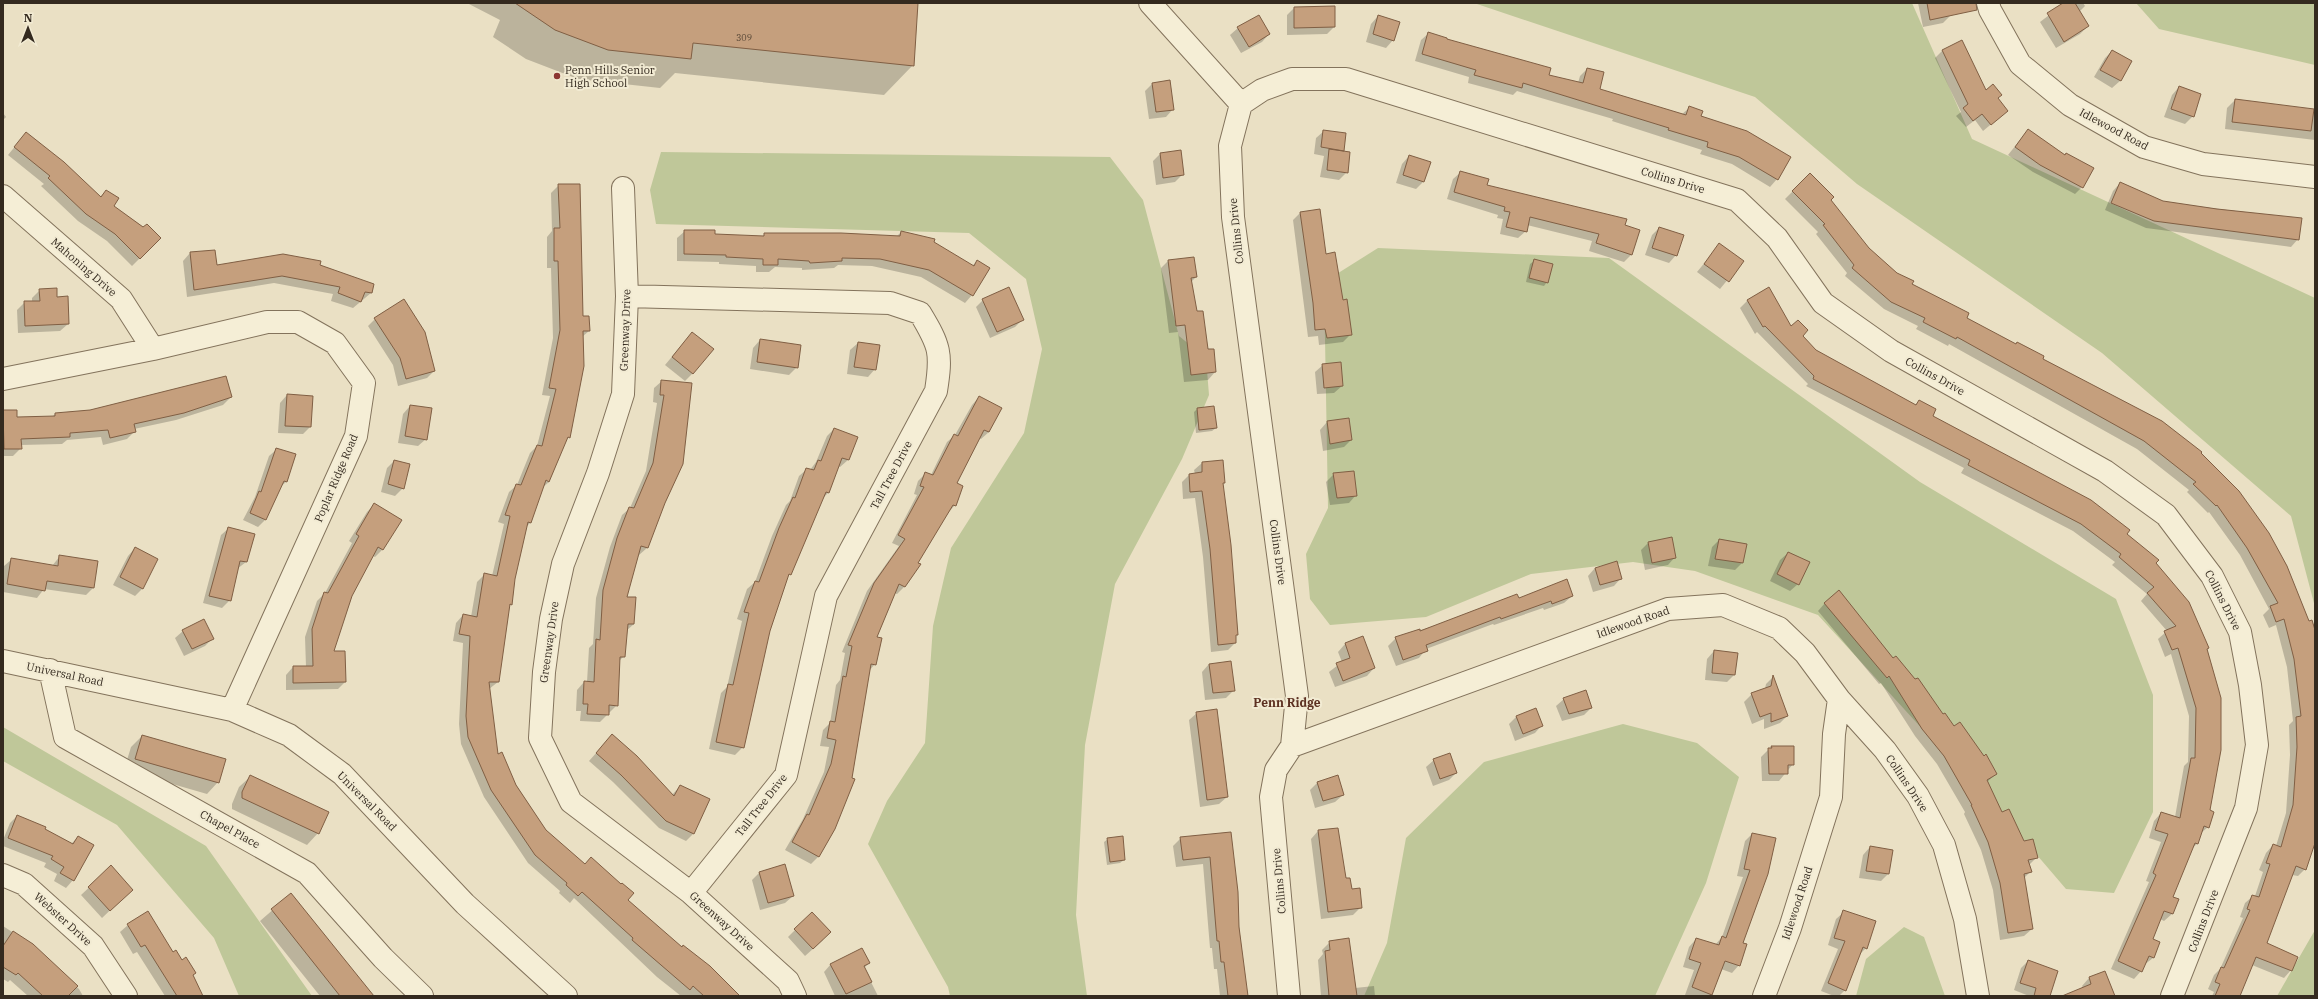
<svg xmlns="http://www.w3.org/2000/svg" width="2318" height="999" viewBox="0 0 2318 999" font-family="'IBM Plex Serif',serif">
<rect width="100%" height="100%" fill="#eae0c4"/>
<path fill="#bfc799" d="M1474,3H1912L1972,139L2315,298V607L2291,516L2102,353L1857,184L1755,97Z
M2136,3H2315V65L2159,29Z
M661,152L1110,157L1143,200L1179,336L1206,358L1209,395L1182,459L1115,584L1085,745L1076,915L1087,996H950L948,987L868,844L887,801L925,743L933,626L951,548L1024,433L1042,349L1026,279L969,233L656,224L650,190Z
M1378,248L1609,258L1920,482L2116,599L2153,695V812L2114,893L2066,889L2024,840L1818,615L1695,571L1633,562L1531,574L1426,617L1330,625L1310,599L1306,554L1328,508L1324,282Z
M1623,724L1697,743L1739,777L1706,883L1655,996H1364L1387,943L1406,838L1484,762Z
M3,727L206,846L312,996H239L214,938L117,825L3,761Z
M1904,927L1924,937L1945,996H1856L1866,959Z
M2315,930V996H2277Z"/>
<path fill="#0003" d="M467,3H917L913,65L884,95L675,73L660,88L578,79L526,59L493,37L500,20Z
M1918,3H1948L1951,15L1943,23L1923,27Z
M2065,3H2083L2085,6L2079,12L2088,26L2080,34L2056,48L2040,22Z
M1294,8L1334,27L1327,34L1287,35V15Z
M1378,16L1393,40L1386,48L1366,42L1371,24Z
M1238,28L1269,34L1262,42L1241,53L1230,35Z
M1429,33L1548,76L1578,83L1580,76L1587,69L1599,90L1681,115L1689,108L1777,179L1770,187L1732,164L1700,154L1702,150L1612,121L1613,119L1517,91L1513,95L1468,83L1469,77L1415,61L1421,40Z
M1961,42L1986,91L2001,95L1997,99L2007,111L1983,131L1975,120L1966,127L1956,116L1961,112L1935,58L1942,51Z
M2112,51L2131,62L2120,81L2112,88L2094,77L2105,58Z
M1152,84L1173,109L1166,117L1149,119L1145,91Z
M2179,87L2193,116L2185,124L2164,117L2172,95Z
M2235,100L2315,113V140L2225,129L2227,108Z
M3,113L6,117L3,120Z
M2028,130L2064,156L2066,154L2082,187L2075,194L2033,172L2008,155Z
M1324,131L1343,150L1347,172L1339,180L1320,177L1324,156L1314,154L1316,138Z
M26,133L100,197L106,191L112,206L160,238L132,266L107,241L78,221L41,186L44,184L8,155Z
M1160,154L1183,174L1175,182L1156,185L1153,161Z
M1409,156L1429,163L1423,182L1416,189L1396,183L1402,164Z
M1461,172L1486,186L1624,226L1632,254L1624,262L1589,251L1592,241L1527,225L1526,231L1518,238L1500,234L1503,219L1497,218L1498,215L1447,199L1453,179Z
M1810,174L1868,249L1896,274L1966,318L2041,359L2200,453L2308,622L2315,634V847L2311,851L2305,869L2298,876L2292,875L2266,943L2291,970L2284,978L2252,965L2239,996H2212L2214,992L2208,989L2214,975L2220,969L2243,918L2240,917L2245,903L2253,896H2255L2263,872L2259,870L2266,853L2273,845L2276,846L2286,813L2290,755L2289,725L2293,721L2287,667L2276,625L2269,628L2263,615L2269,609L2240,555L2209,512L2208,513L2187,492L2189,490L2137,449L1949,344L1948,346L1916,329L1918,326L1884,309L1845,276L1847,273L1816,234L1818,232L1785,199Z
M2120,183L2163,202L2301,219L2298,239L2291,247L2146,228L2105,210L2113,191Z
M559,185L582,317L589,331L582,337L583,366L569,437L565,441L549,482L542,488L530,523L526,527L514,579L511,604L509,607L498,682L489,689L497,755L545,830L736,996H681L657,977L574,898L570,903L559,893L560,891L528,863L484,797L461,744L459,724L463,643L453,641L456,623L463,615L471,617L477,582L485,574L492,576L504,524L498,522L509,492L517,485L530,453L537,446L550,396L542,395L553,338L551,268H547V237L552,231L551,193Z
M1320,210L1325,255L1342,301L1350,335L1343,342L1319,345L1318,336L1308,337L1293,220L1300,213Z
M1659,228L1676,255L1669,263L1645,255L1652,235Z
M685,231L714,235L762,237L765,234L896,237L901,232L933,243L972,266L977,261L972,295L965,303L921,277L872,266L838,265L834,268L802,270V268L775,267L769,272H756V266L719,264V262L677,261V238Z
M1720,244L1743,261L1720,289L1697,272Z
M190,253L216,266H319L371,293L353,308L331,301L333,294L274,283L187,297L183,261Z
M1168,261L1196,277L1191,282L1196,313L1215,372L1208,380L1184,382L1178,332L1169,333L1161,268Z
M1534,261L1547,282L1544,286L1526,282L1530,264Z
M1768,288L1791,328L1816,351L1915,405L1919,401L1931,416L2126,534L2155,563L2206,650L2208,827L2200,834L2197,844L2191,849L2172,898L2177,900L2172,914L2164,921L2160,919L2152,939L2159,943L2153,958L2144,965L2141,971L2134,979L2111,969L2149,882L2146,881L2161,842L2149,838L2154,821L2161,813L2175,817L2184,766L2188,762L2189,716L2171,654L2165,657L2158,639L2167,631L2141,601L2147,594L2112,565L2115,562L2073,531L1961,473L1964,468L1806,386L1808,384L1757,332L1755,334L1740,308L1747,301Z
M40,290L68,324L60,331L18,333L17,310L25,302H32V298Z
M983,300L1023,319L1015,327L990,338L976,307Z
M375,319L434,371L427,378L398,386L393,365L368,326Z
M760,340L797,367L789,375L750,369L753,348Z
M685,341L693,373L685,381L665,365Z
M858,343L875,369L868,377L847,374L850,350Z
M1323,365L1342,386L1334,393L1317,394L1315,372Z
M662,381L691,384L664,503L647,548L639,555L637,554L626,598L634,624L626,631L624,656L618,662L617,705L600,722L580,721L581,711H576L577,690L584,682H587L589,648L593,644L596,598L610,547L622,515L630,508L646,471L657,403L653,402L654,388Z
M287,395L310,427L303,434L278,433L280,403Z
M231,397L223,405L176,420L134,429L135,431L127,439L103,445L101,437L67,440L62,444L21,445V448L13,456H3V411H16L17,418L52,417L55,414Z
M979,397L1001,409L989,432L981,439L979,438L956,484L955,505L948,513L917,563L919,565L904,587L897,594L894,593L876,638L875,664L869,671L819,856L811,864L785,850L803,819L824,772L829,747L820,746L823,730L830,723L836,685L840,680L845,653L842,652L867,591L899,546L892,543L917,495L914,494L918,481L926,473L931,475L947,442L955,435L972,405Z
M410,406L426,439L418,446L398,443L403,414Z
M1213,407L1216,428L1212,431L1196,433L1194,412L1197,409Z
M1327,422L1351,440L1344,447L1323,451L1320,430Z
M834,429L857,438L848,460L840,467L838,466L829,492L822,499L790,574L786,578L769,631L743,747L735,755L709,749L721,693L727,687L742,621L737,619L747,589L755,582L772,536L786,505L790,501L799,476L807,469L810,470L816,462L827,436Z
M277,449L295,455L286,482L279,488L265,520L258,527L243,520L255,497L269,456Z
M394,461L403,488L395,496L381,492L387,468Z
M1222,461L1224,482L1222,484L1235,643L1228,650L1211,652L1203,557L1195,498L1183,499L1182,482L1189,475L1195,474L1194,470L1202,463Z
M1334,474L1356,495L1349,503L1330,505L1326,482Z
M374,505L400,520L382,550L375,557L373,556L351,596L333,652L345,682L338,689L286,690V675L293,667H306L305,637L317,601L325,593L352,543L349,541L367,512Z
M229,528L253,535L246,562L237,569L230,600L222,608L203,603L221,535Z
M1671,538L1675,557L1668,565L1645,570L1641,550L1648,543Z
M1719,540L1746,544L1742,563L1735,570L1708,566L1712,547Z
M135,548L142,589L135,596L113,585L128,556Z
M1788,553L1798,584L1790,591L1770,581L1780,560Z
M60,556L93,588L86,595L44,589L37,598L3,592L4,566L12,559L52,566Z
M1595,568L1621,578L1614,586L1593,592L1588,576Z
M1572,596L1564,603L1544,610L1543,608L1494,625L1493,624L1426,649L1419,658L1396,666L1388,646L1396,638L1518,599Z
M1825,603L1893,659L1996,774L1987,782L2002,814L2037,857L2029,865L2030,872L2024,878L2032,929L2024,936L2000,940L1993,890L1981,850L1964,814L1965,812L1937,764L1915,736L1881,683L1879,684L1818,611Z
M183,631L213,638L205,646L184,656L175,638Z
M1362,638L1374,668L1367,676L1335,687L1329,672L1342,662L1338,652L1345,644Z
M1714,651L1737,654L1734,675L1727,682L1705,680L1707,659Z
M1209,664L1234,690L1226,698L1205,700L1202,672Z
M1773,677L1787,716L1780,723L1764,729V719L1752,724L1744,702L1752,694L1765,689L1766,684Z
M1564,699L1591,708L1584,715L1562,721L1556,706Z
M1197,713L1227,797L1219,804L1200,807L1189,720Z
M1516,717L1542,725L1535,733L1515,741L1509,724Z
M142,736L218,782L207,794L124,770L131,747Z
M605,743L672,795L680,786L709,800L693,834L686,841L659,828L613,782L589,761Z
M1771,747H1793V764L1779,781H1762L1761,757Z
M1434,760L1456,773L1449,780L1433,786L1426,767Z
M251,776L318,833L307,845L232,809V804L239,787Z
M1317,783L1343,795L1335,802L1315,808L1310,790Z
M17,816L71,844L78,837L73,880L66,888L54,881L57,874L44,867L46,863L3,846V840L10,823Z
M1337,829L1345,879L1361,907L1353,915L1321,919L1311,839L1318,831Z
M1230,833L1246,996H1220L1217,969H1214L1212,948H1210L1203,864L1176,867L1173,846L1181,838Z
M1752,834L1774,839L1741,944L1739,965L1732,973L1721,969L1711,994L1715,996L1685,995L1694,970L1683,967L1689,947L1696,939L1715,945L1722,937L1743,877L1737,876L1745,841Z
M1108,839L1124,860L1120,863L1107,865L1104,842Z
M1870,847L1892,851L1888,874L1881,881L1859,878L1863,855Z
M784,866L793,896L785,903L760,910L752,880L759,873Z
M111,867L124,897L102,918L81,895Z
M291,894L372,996H320L260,921Z
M1844,912L1866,948L1859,955L1845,990L1839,996H1834L1821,991L1838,949L1828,945L1836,919Z
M812,913L823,940L805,956L788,937Z
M128,925L173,953L195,973L192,976L202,996H165L137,952L133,954L120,932Z
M3,926L32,945L79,989L83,996H28L10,980L8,982L3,979Z
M1330,942L1355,988L1374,986L1375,996H1321L1318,960L1323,954L1322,950Z
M2028,961L2048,996H2029L2014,990L2021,968Z
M869,963L864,968L878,996H835L824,972L831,964Z
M2089,978L2114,996H2068L2083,988L2082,986Z"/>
<path fill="#c59f7d" stroke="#805f44" d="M515,3H918L914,66L693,43L691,59L608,50L555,30Z
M1927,3H1976L1977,10L1930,20Z
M2063,3H2075L2089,26L2064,42L2047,13Z
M1335,6V27L1294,28V7Z
M1259,15L1270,34L1249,47L1237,27Z
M1378,15L1400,22L1394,41L1373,34Z
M1428,32L1447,38V39L1551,68L1549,75L1583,83L1587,68L1604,72L1600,89L1686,115L1689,106L1703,111L1701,116L1747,131L1791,157L1778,180L1739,157L1707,147L1708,142L1668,130L1669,128L1523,83L1522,88L1474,75L1476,70L1422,54Z
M1962,40L1986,90L1993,84L2002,95L1998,98L2008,111L1991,125L1982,114L1973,121L1963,108L1968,104L1942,50Z
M2112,50L2132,61L2121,81L2100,70Z
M1170,80L1174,110L1156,112L1152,83Z
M2179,86L2201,94L2194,117L2171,109Z
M2235,99L2314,109L2311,131L2232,122Z
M2028,129L2065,155L2066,153L2094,168L2083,188L2040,165L2015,147Z
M1323,130L1346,133L1344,151L1321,147Z
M26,132L64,162L101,197L106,190L119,198L114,206L143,227L147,224L161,238L140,259L115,234L86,214L48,178L50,176L14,147Z
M1329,149L1350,152L1348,173L1327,170Z
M1181,150L1184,175L1163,178L1160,153Z
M1409,155L1431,162L1424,182L1403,175Z
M1460,171L1489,179L1487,185L1627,219L1625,225L1640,230L1632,255L1596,243L1599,234L1530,217L1527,232L1506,227L1510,212L1504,211L1505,207L1454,192Z
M1810,173L1834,197L1831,200L1869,248L1897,273L1914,281L1912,284L1969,313L1967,318L2016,344L2017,342L2044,356L2043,359L2162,421L2202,452L2201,453L2239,491L2269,533L2287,566L2309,621L2312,620L2315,630V843L2306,870L2296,866L2267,943L2298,957L2292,971L2256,957L2240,996H2215L2220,984L2215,982L2221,967L2224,968L2250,910L2247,909L2252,895L2259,897L2270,864L2266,863L2273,844L2281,847L2293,805L2297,747L2296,717L2301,716L2294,659L2284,619L2276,622L2270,606L2278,603L2247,548L2217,505L2216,506L2193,484L2196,482L2144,441L1957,337L1956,339L1923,322L1925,318L1891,302L1852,268L1854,265L1823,225L1825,224L1792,191Z
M2120,182L2163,201L2217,209L2302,218L2299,240L2154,221L2111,203Z
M558,184H580L583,316H589L590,331H583L584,366L570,438L568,437L549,482L546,480L531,523L528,522L515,579L512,605L510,604L499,682H489L498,754L502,752L516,785L546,830L585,864L591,857L621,884L622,883L634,893L628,900L682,947L683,945L710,966L740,996H704L693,986L690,990L632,940L633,938L582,892L578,896L566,885L567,883L535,855L491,790L468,737L466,716L470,636L459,634L463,614L477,617L484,573L497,576L510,516L505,515L516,484L521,485L537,445L542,446L556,389L549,388L560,330L558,261H554V228H560Z
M1320,209L1326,254L1335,252L1343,300L1347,299L1352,335L1327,338L1325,329L1315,330L1313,303L1300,212Z
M1659,227L1684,235L1677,256L1652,248Z
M684,230H715V234L764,236V233H841L900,236L901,231L935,239L934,242L974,266L977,260L990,268L973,296L929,270L880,259L842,258V261L810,263L809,261L778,259V265H763V259L726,257V255L684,254Z
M1719,243L1744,261L1729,282L1704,264Z
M215,250L217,265L283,254L321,261L320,265L374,284L372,293L365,292L361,302L338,293L340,287L282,276L194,290L190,252Z
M1194,257L1197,277L1191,278L1197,311H1203L1208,349H1214L1216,372L1191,375L1185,325L1176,326L1168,260Z
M1534,259L1553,264L1548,283L1529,278Z
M1009,287L1024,320L997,332L982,299Z
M1769,287L1791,326L1798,320L1808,330L1803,336L1816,350L1916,405L1919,400L1936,409L1933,416L2091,500L2130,530L2127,534L2159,560L2156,563L2189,602L2209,648L2207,649L2221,698V750L2210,810L2214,812L2209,828L2204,826L2198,844L2195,843L2173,897L2179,899L2173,914L2164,911L2153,939L2160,942L2154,958L2149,956L2142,972L2118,961L2156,875L2153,873L2168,834L2155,830L2161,812L2180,818L2191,758H2195L2196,708L2178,648L2172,650L2164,631L2176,626L2147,593L2154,587L2119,557L2121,554L2081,524L1968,465L1970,460L1813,379L1814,376L1765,326L1763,327L1747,300Z
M57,288V297L68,296L69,324L25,326L24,301H40L39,289Z
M404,299L425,332L435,371L406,379L400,358L374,318Z
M692,332L714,349L693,374L672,357Z
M760,339L801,345L798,368L757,362Z
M858,342L880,345L876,370L854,367Z
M1341,362L1343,386L1324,388L1322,364Z
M226,376L232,397L184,413L134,424L136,432L110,438L108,430L70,433V437L21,439L22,449H4L3,410H17V417L55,416V413L90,410Z
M661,380L692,383L683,464L665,503L648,548L641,546L627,597H636L634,624H628L625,657H620L618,706L609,705V715L587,714L588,704H583L584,681L594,682L596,639L600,640L603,590L617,538L629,507L634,508L653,463L664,395H660Z
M287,394L313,396L311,427L285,426Z
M979,396L1002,408L989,432L984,430L957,483L963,486L956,506L953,505L918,563L921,564L905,587L899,584L877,637L882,638L876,665L871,664L852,778L855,779L835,829L819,857L792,842L807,814L809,815L831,764L836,740L827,738L830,721L835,722L843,676L846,677L852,646L848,645L874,583L905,539L898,535L924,487L920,486L925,472L933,475L954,434L958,436Z
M410,405L432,408L427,440L405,436Z
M1214,406L1217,428L1199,430L1197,408Z
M1349,418L1352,440L1330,444L1327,421Z
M834,428L858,437L849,460L842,458L829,493L826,492L791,575L789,574L770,631L744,748L716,742L728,684L733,685L749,613L744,612L755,581L759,582L779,528L793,497L795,498L806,468L814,470L818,460L821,461Z
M276,448L296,454L287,482L284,481L266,520L250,513L259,491L261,492Z
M394,460L410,464L404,489L388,484Z
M1223,460L1225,483H1223L1231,545L1238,635H1236V643L1218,645L1210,549L1202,491L1190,492L1189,474L1202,472V462Z
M1354,471L1357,496L1337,498L1333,473Z
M374,503L402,520L383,550L378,547L352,596L334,651H345L346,682L293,683V666H313L312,629L324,592L328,593L359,536L356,534Z
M228,527L255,534L247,562L240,561L231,601L209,596Z
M1672,537L1676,558L1652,563L1648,542Z
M1719,539L1747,544L1743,563L1715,559Z
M135,547L158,559L143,589L120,577Z
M1788,552L1810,562L1799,585L1777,574Z
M59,555L98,561L94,588L47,581L45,591L7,584L11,558L58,566Z
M1617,561L1622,579L1600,585L1595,568Z
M1567,579L1573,596L1552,604L1551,601L1501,619L1500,617L1426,645L1428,651L1403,660L1395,637L1420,629V631L1517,594L1519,598Z
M1839,590L1893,658L1896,656L1915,679L1918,678L1943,714L1945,713L1954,726L1960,722L1984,756L1986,754L1997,774L1987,780L2002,812L2009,809L2024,841L2033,839L2038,858L2028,860L2032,872L2024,874L2033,929L2008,933L2000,883L1988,842L1971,805H1972L1944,756L1922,729L1889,676L1887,678L1824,603Z
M204,619L214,639L192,649L182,630Z
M1363,636L1375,668L1343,681L1336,663L1350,658L1345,643Z
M1714,650L1738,653L1735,675L1712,673Z
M1231,661L1235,691L1213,693L1209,664Z
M1773,675L1788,716L1771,722V713L1760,717L1751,693L1771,686Z
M1586,690L1592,708L1569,714L1563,698Z
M1536,708L1543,726L1523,734L1516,716Z
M1217,709L1228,797L1207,800L1196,712Z
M612,734L637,756L674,796L680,785L710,799L694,834L666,821L621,775L596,753Z
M142,735L226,759L219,783L135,759Z
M1771,746H1794V765H1788V774H1769L1768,748H1772Z
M1450,753L1457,773L1440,779L1433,759Z
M250,775L329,812L319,834L242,798V792Z
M1338,775L1344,795L1323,801L1317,782Z
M17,815L46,827L45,829L73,844L78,836L94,845L74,881L60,873L64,867L51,859L53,856L8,838Z
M1338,828L1346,878H1350L1352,889L1360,888L1362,908L1328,912L1318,830Z
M1231,832L1238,892L1239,927L1248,996H1228L1224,962H1221L1219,941H1217L1210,857L1183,860L1180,837Z
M1752,833L1776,838L1768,874L1743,943L1747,944L1740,966L1725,961L1712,995L1692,987L1701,963L1689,959L1696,938L1719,945L1722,936L1726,938L1750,870L1744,869Z
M1123,836L1125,860L1110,862L1107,838Z
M1870,846L1893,850L1889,874L1866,871Z
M785,864L794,896L768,903L759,872Z
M111,865L133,890L110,911L88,887Z
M291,893L374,996H340L271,909Z
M1843,910L1876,921L1867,949L1863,947L1846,991L1828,983L1845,941L1834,938Z
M148,911L173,952L176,950L182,960L186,957L196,973L193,975L203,996H177L145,945L141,947L127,924Z
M812,912L831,932L813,949L794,929Z
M13,931L33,944L78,986L68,996H43L18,973L16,975L3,967V946Z
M1349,938L1357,996H1329L1325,951L1330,950L1329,941Z
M862,948L870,963L864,966L872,982L846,994L830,964Z
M2028,960L2058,971L2050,996H2034L2036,988L2020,983Z
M2105,971L2115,996H2062L2091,984L2089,977Z"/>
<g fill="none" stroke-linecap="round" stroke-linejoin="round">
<defs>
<path id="minor" d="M1150,3L1241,104L1230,146L1233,217L1297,696L1292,746L1276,770L1271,797L1289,996
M1988,3L1990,10L2020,64L2070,105L2144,147L2203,164L2315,177
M1241,104L1262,90L1292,79H1346L1737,200L1777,238L1823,303L1891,351L2105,471L2166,515L2212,576L2240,632L2250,685L2257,745L2246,808L2172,996
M623,188L627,296L623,394L598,473L563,564L551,619L544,672L540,738L571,802L691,893L788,981L795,996
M3,196L121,299L153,349
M627,296L890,303L920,313C940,346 942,353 936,391L826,596L786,775L691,893
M3,379L153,349L267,322H298L335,343L364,383L356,436L232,710
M3,661L232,710L289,735L342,774L465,904L566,996
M50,670L65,737L307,873L383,958L422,996
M1839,699L1885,750L1918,796L1944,845L1965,919L1978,996
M1292,746L1668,609L1723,605L1779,628L1805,653L1839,699L1834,734L1831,797L1790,928L1764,996
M3,875L24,884L93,946L126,996"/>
</defs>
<use href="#minor" stroke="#83735c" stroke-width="24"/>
<use href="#minor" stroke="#f5eed6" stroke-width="22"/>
</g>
<circle fill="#8c3632" stroke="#f2ebd3" stroke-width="1.5" cx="557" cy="76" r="4"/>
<g text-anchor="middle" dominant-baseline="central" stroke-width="4" stroke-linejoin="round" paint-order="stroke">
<g font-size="9" fill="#584736">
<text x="744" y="37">309</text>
</g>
<g font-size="11" fill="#342a1f" stroke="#f2ebd3" text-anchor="start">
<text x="565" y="70">Penn Hills Senior<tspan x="565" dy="13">High School</tspan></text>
</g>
<g font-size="11" fill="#342a1f" stroke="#f2ebd3">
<text transform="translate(2114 129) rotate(28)">Idlewood Road</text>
<text transform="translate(1673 180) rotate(17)">Collins Drive</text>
<text transform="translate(1236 231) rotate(-96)">Collins Drive</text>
<text transform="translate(84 267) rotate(41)">Mahoning Drive</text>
<text transform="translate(625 330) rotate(-88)">Greenway Drive</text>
<text transform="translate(1935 376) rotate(29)">Collins Drive</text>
<text transform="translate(891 475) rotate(-62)">Tall Tree Drive</text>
<text transform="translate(336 478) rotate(-67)">Poplar Ridge Road</text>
<text transform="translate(1278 552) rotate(82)">Collins Drive</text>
<text transform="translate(2223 600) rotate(63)">Collins Drive</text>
<text transform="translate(1633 622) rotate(-19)">Idlewood Road</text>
<text transform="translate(549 642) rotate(-82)">Greenway Drive</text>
<text transform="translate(65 674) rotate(12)">Universal Road</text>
<text transform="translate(1907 783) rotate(56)">Collins Drive</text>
<text transform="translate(367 801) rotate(45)">Universal Road</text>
<text transform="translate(761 805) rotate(-52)">Tall Tree Drive</text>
<text transform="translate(230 829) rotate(29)">Chapel Place</text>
<text transform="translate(1279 881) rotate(-95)">Collins Drive</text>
<text transform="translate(1797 903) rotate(-72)">Idlewood Road</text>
<text transform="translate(63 919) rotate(42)">Webster Drive</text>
<text transform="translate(722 921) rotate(42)">Greenway Drive</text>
<text transform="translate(2203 921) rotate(-69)">Collins Drive</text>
</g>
<g font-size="12" font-weight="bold" fill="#5d3122" stroke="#f2ebd3">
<text x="1287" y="702">Penn Ridge</text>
</g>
</g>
<rect width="2318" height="999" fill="none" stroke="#342a1f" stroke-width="8"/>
<g transform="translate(28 28)" stroke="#f2ebd3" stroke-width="3" paint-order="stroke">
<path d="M0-3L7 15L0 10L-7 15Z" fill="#342a1f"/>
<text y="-6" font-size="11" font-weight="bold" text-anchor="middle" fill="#342a1f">N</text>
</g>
</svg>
